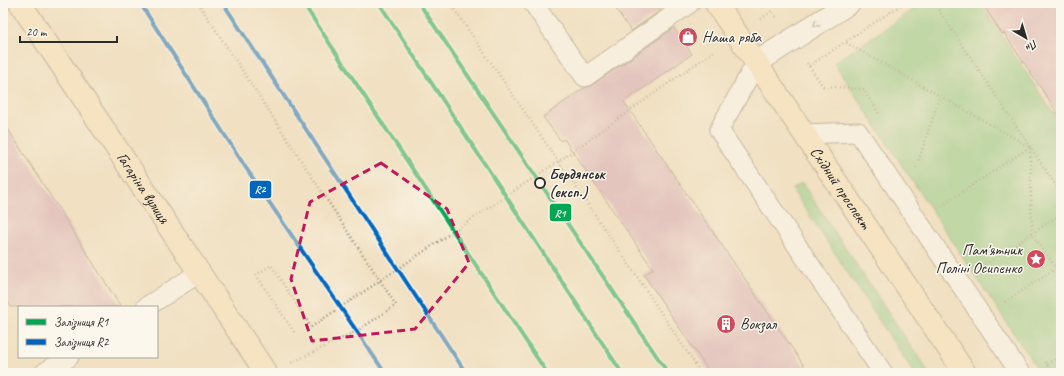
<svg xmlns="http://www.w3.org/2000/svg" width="1064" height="376" viewBox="0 0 1064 376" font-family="Caveat,sans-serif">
<rect width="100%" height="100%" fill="#fbf7ec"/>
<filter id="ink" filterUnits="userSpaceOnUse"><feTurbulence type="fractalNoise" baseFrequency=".025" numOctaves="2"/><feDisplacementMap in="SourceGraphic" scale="8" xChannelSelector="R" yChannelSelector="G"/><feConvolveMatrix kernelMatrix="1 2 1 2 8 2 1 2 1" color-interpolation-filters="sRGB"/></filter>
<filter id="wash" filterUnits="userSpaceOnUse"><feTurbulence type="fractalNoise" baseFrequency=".012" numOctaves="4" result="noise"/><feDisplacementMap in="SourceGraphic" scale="16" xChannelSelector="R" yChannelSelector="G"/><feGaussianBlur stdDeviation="0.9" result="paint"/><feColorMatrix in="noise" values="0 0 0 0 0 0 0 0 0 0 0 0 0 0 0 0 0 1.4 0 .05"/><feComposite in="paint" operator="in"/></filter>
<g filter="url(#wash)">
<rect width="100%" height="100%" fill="#f1e0c1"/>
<path fill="#88cc86" stroke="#5a7c58" d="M923,3H980L1061,125V373H1040L834,63Z
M802,183L929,373H914L792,189Z"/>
<g id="blocks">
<path fill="#d4a4ba" d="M612,3H656L661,10L631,31Z
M982,3H1061V118L1004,33L1002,34Z
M674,28L692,54L624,102L809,373H710L644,275L653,269L564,139L561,141L543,117L584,88L591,86Z
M3,121L121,307H11L3,294Z"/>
</g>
</g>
<g filter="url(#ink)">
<use href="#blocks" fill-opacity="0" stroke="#8e8676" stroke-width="1"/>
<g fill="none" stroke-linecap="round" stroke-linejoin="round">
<defs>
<path id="lane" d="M533,3L585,77L690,3
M756,63L719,130L883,373
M804,134L858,132L1020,373
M146,307L199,273
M44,373L69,357"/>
<path id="street" d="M756,63L849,3"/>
<g id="secondary">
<path id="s1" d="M20,3L266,373"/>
<path id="s2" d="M716,3L965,373"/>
</g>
</defs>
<use href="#lane" stroke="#8e8676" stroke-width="21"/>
<use href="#street" stroke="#8e8676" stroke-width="24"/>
<use href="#secondary" stroke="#8e8676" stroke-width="24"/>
<path stroke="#8e8676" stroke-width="2.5" stroke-dasharray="1 3" stroke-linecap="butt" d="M198,3L396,305L357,331L291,363
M450,3L632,269L701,373
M904,3L845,42L1030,147L941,206
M934,3L1061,193
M761,19L772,11L777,18
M807,63L823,86L863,89L879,113
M809,66L845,42
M1030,148L1032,234L1056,268L1061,270
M566,156L714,51
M916,168L940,96
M982,267L1061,214
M1005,302L1061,265
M294,332L256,275L271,265L311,327
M1045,362L1053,373
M1047,364L1061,355"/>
<use href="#lane" stroke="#fff" stroke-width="19"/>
<use href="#street" stroke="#fff" stroke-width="22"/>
<use href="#secondary" stroke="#fbe6c3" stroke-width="22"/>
<path stroke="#8e8676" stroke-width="2.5" stroke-dasharray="1 3" stroke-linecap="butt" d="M311,327L566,156"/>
<defs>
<path id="rail-1" d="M303,3L547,373
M379,3L622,373
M419,3L668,373"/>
<path id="rail-2" d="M140,3L246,168L385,373
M223,3L466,373"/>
</defs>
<use href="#rail-1" stroke="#fbf7ec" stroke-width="7"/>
<use href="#rail-2" stroke="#fbf7ec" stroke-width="7"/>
<use href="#rail-1" stroke="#00a651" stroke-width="4"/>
<use href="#rail-2" stroke="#0065bd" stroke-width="4"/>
</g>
<defs><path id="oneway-chevron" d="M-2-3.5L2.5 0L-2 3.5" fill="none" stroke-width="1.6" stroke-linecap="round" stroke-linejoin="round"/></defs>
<use stroke="#a0a0a0" href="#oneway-chevron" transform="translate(816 24) rotate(147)"/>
</g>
<path d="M0 0H1064V376H0ZM381,163L447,209L469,263L415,329L312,341L291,279L310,202Z" fill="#f1e0c1" fill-opacity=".55" fill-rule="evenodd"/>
<path fill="none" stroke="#c2185b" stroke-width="3" stroke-dasharray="8 5" stroke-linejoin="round" d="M381,163L447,209L469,263L415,329L312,341L291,279L310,202Z"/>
<defs>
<symbol id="shop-disc" viewBox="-11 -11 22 22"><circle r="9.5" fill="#d1495b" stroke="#fbf7ec"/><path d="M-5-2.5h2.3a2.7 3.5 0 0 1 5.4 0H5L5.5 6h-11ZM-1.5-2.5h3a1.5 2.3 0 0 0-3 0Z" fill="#fff"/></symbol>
<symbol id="sight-disc" viewBox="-11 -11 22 22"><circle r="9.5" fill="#d1495b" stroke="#fbf7ec"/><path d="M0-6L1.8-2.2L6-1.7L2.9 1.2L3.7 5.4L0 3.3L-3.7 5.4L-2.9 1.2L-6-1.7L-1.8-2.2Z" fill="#fff"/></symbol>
<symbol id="building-disc" viewBox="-11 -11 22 22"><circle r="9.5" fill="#d1495b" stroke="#fbf7ec"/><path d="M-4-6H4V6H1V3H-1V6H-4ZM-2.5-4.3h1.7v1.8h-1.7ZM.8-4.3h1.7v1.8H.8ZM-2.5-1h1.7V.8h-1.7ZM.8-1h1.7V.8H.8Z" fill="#fff"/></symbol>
</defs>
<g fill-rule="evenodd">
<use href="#shop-disc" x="677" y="26" width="22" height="22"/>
<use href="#sight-disc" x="1025" y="248" width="22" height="22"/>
<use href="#building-disc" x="715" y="313" width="22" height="22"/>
</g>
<circle fill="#fbf7ec" stroke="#2b2b2b" stroke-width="2" cx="540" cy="183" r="5"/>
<g text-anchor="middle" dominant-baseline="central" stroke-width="3" stroke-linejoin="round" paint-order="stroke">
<g font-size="16" fill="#2b2b2b" stroke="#fbf7ec" text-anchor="start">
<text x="702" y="37">Наша ряба</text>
<text x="1022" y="250" text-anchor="end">Пам'ятник<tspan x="1022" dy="18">Поліні Осипенко</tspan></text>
<text x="740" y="324">Вокзал</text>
</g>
<g font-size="16" font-weight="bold" fill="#2b2b2b" stroke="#fbf7ec" text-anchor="start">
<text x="549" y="174">Бердянськ<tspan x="549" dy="18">(експ.)</tspan></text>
</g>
<g font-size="16" fill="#2b2b2b" stroke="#fbf7ec">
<text stroke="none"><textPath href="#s1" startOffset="222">Гагаріна вулиця</textPath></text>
<text stroke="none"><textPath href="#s2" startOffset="223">Східний проспект</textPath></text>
</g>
</g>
<g stroke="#fbf7ec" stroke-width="1.5">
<rect x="249" y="180" width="23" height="19" rx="4" fill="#0065bd"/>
<rect x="549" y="203" width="23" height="19" rx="4" fill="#00a651"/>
</g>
<g font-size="11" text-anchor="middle" font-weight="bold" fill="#fff">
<text x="260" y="193">R2</text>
<text x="560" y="217">R1</text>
</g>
<rect width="1064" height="376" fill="none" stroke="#fbf7ec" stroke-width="16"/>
<rect x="18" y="306" width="140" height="52" fill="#fbf7ec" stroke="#a8a59f"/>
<rect x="26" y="319" width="20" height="6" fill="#00a651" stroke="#a8a59f"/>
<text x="54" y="326" font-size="12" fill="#2b2b2b">Залізниця R1</text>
<rect x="26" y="339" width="20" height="6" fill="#0065bd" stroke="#a8a59f"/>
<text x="54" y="346" font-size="12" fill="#2b2b2b">Залізниця R2</text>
<g transform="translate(1026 38) rotate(142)" stroke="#fbf7ec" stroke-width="3" paint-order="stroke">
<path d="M0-3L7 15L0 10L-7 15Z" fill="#2b2b2b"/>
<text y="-6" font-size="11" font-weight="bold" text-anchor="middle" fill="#2b2b2b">Пн</text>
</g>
<path d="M20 36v6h97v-6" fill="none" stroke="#2b2b2b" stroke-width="2"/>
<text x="26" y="36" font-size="12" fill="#2b2b2b" stroke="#fbf7ec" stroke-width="3" paint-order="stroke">20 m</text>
</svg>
